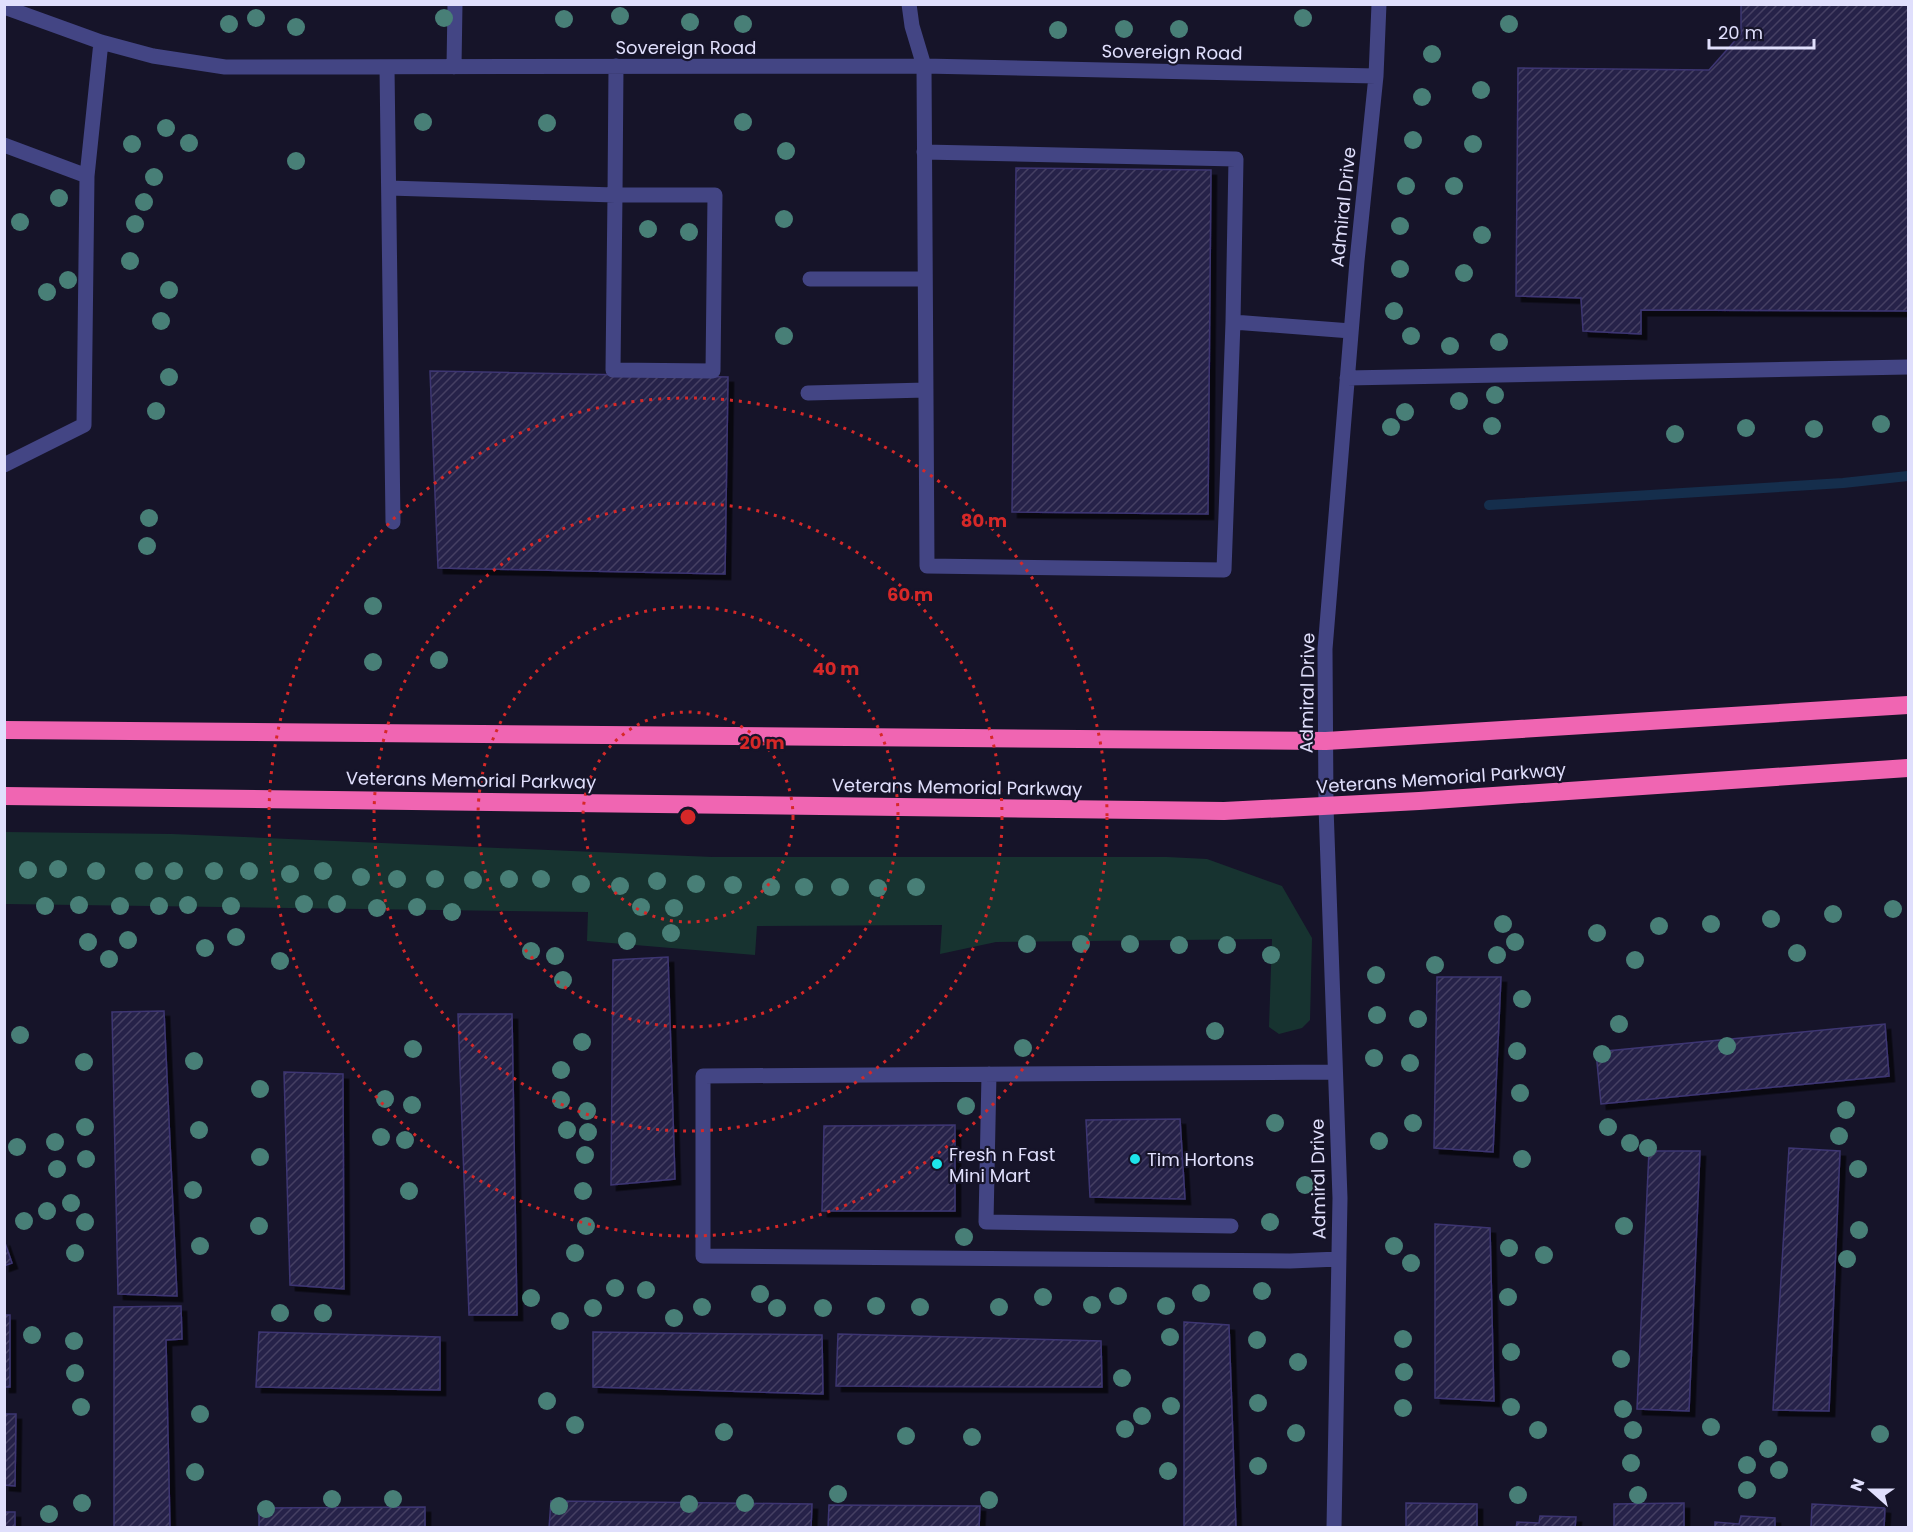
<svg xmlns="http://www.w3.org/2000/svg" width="1913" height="1532" viewBox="0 0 1913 1532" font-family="Poppins,sans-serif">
<defs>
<pattern id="building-hatch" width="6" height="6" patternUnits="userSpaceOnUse" patternTransform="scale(1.5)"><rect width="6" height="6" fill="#262149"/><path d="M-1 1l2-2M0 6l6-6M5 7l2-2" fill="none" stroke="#454164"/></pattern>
<filter id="shadow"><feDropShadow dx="5.5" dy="5.5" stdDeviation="0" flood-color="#0009"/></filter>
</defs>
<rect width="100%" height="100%" fill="#161429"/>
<path fill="#173330" d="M5,832L172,834L712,857H1167L1207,859L1282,886L1312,938L1310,1020L1302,1028L1279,1034L1269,1027L1272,939L996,942L940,954L942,925L757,926L755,955L587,941L588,912L5,904Z"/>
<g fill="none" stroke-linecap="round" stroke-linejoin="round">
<path stroke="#152e4c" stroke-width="10" d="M1489,505L1843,483L1908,476"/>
</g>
<path fill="url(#building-hatch)" stroke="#3d3672" stroke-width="1.5" filter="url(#shadow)" d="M1741,4H1908V311L1641,310V334L1583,331L1581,298L1516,296L1518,68L1709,70L1741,34Z
M1016,168L1211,170L1208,514L1012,512Z
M430,371L728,377L725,574L438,568Z
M668,957L675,1179L611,1185L613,960Z
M1437,977H1501L1493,1152L1434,1148Z
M164,1011L177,1296L118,1294L112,1012Z
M458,1014H512L517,1315H469Z
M1885,1024L1889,1076L1601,1104L1596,1052Z
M284,1072L343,1074L344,1289L290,1285Z
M1180,1119L1185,1199L1090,1197L1086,1120Z
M955,1125V1211H822L824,1126Z
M1789,1148L1840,1151L1829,1411L1773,1410Z
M1649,1151H1700L1689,1411L1637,1409Z
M1435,1224L1490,1228L1494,1401L1435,1398Z
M4,1240L12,1263L4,1266Z
M181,1306L182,1339L166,1340L170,1528H114V1307Z
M4,1315H10V1387H4Z
M1184,1322L1229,1325L1236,1528H1184Z
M259,1332L440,1337V1390L256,1387Z
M593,1332L822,1335L823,1394L593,1387Z
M838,1334L1101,1341L1102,1387L836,1386Z
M4,1414H16L15,1486L4,1485Z
M551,1501L812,1504L811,1528H549Z
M1406,1503L1477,1504V1528H1406Z
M1684,1503V1528H1614V1504Z
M1812,1504L1885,1508L1884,1528H1811Z
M829,1505L980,1506L979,1528H828Z
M425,1507V1528H259V1508Z
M4,1512H15V1528H4Z
M1540,1516L1576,1517L1575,1528H1516L1517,1522L1539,1523Z
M1741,1516L1775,1518V1528H1715V1522L1739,1524Z"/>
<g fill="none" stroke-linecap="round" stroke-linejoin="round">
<path stroke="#434584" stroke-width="15" d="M909,4L912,26L924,66L927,566L1224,570L1233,322L1351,331
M4,7L101,42L153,56L225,67L924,66L1376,76
M387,67L393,522
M454,67L455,4
M4,145L87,176
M924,152L1236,159L1233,322
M389,188L615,195L616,66
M615,195H715L713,371L613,370Z
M810,279H925
M1347,378L1908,367
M808,393L926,390
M4,465L84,425L87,176L101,42
M1335,1072L703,1076V1256L1290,1261L1339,1259
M989,1074L986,1222L1231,1226
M1334,1528L1340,1198L1326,807L1325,649L1357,261L1376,76L1379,4"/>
<path stroke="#f065b2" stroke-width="18" d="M4,730L1326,741L1908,705
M4,796L1224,811L1419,801L1908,768"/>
</g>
<g fill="#487f77">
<circle cx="620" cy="16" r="9"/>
<circle cx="256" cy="18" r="9"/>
<circle cx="444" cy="18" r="9"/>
<circle cx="1303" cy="18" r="9"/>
<circle cx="564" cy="19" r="9"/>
<circle cx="690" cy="22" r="9"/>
<circle cx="229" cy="24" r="9"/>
<circle cx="743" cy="24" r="9"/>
<circle cx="1509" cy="24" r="9"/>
<circle cx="296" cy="27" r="9"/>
<circle cx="1124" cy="29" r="9"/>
<circle cx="1179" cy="29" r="9"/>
<circle cx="1058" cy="30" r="9"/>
<circle cx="1432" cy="54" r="9"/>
<circle cx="1481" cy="90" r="9"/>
<circle cx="1422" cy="97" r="9"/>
<circle cx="423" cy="122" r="9"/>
<circle cx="743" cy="122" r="9"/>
<circle cx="547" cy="123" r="9"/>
<circle cx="166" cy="128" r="9"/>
<circle cx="1413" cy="140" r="9"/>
<circle cx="189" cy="143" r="9"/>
<circle cx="132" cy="144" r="9"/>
<circle cx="1473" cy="144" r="9"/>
<circle cx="786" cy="151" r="9"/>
<circle cx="296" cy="161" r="9"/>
<circle cx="154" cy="177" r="9"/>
<circle cx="1406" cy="186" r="9"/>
<circle cx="1454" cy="186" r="9"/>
<circle cx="59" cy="198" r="9"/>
<circle cx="144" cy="202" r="9"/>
<circle cx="784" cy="219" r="9"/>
<circle cx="20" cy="222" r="9"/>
<circle cx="135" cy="224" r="9"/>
<circle cx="1400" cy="226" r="9"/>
<circle cx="648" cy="229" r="9"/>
<circle cx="689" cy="232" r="9"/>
<circle cx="1482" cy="235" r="9"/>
<circle cx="130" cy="261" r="9"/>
<circle cx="1400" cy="269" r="9"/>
<circle cx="1464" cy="273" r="9"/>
<circle cx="68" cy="280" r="9"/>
<circle cx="169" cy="290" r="9"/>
<circle cx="47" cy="292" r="9"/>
<circle cx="1394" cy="311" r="9"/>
<circle cx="161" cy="321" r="9"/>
<circle cx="784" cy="336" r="9"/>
<circle cx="1411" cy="336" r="9"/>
<circle cx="1499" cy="342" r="9"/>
<circle cx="1450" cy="346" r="9"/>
<circle cx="169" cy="377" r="9"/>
<circle cx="1495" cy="395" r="9"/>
<circle cx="1459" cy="401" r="9"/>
<circle cx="156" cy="411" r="9"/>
<circle cx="1405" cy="412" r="9"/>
<circle cx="1881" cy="424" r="9"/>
<circle cx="1492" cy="426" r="9"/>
<circle cx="1391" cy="427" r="9"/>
<circle cx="1746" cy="428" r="9"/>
<circle cx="1814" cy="429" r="9"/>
<circle cx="1675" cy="434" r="9"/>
<circle cx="149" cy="518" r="9"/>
<circle cx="147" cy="546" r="9"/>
<circle cx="373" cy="606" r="9"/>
<circle cx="439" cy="660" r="9"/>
<circle cx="373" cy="662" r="9"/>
<circle cx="58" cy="869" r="9"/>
<circle cx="28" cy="870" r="9"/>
<circle cx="96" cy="871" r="9"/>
<circle cx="144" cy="871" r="9"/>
<circle cx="174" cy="871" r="9"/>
<circle cx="214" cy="871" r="9"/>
<circle cx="249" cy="871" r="9"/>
<circle cx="323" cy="871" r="9"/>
<circle cx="290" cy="874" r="9"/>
<circle cx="361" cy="877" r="9"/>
<circle cx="397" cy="879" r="9"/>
<circle cx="435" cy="879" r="9"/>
<circle cx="509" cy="879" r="9"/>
<circle cx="541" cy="879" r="9"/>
<circle cx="473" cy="880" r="9"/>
<circle cx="657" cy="881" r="9"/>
<circle cx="581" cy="884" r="9"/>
<circle cx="696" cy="884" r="9"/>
<circle cx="733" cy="885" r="9"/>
<circle cx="620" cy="886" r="9"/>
<circle cx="771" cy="887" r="9"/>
<circle cx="804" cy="887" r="9"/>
<circle cx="840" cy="887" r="9"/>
<circle cx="916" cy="887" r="9"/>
<circle cx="878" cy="888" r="9"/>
<circle cx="304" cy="904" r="9"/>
<circle cx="337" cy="904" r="9"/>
<circle cx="79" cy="905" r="9"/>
<circle cx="188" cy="905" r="9"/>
<circle cx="45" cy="906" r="9"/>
<circle cx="120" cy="906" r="9"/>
<circle cx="159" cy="906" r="9"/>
<circle cx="231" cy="906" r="9"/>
<circle cx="417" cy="907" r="9"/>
<circle cx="641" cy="907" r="9"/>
<circle cx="377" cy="908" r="9"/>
<circle cx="674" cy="908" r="9"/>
<circle cx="1893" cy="909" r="9"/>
<circle cx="452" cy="912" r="9"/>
<circle cx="1833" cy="914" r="9"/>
<circle cx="1771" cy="919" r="9"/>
<circle cx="1503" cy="924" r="9"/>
<circle cx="1711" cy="924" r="9"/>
<circle cx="1659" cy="926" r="9"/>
<circle cx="671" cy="933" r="9"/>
<circle cx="1597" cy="933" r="9"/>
<circle cx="236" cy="937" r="9"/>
<circle cx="128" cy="940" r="9"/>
<circle cx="627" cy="941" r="9"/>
<circle cx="88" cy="942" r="9"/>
<circle cx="1515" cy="942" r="9"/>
<circle cx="1027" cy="944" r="9"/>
<circle cx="1081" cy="944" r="9"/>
<circle cx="1130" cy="944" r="9"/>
<circle cx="1179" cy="945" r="9"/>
<circle cx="1227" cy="945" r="9"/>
<circle cx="205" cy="948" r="9"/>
<circle cx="531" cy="951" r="9"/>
<circle cx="1797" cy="953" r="9"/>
<circle cx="1271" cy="955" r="9"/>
<circle cx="1497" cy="955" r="9"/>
<circle cx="555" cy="956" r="9"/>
<circle cx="109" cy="959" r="9"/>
<circle cx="1635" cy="960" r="9"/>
<circle cx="280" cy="961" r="9"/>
<circle cx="1435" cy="965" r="9"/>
<circle cx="1376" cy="975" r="9"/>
<circle cx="563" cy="980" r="9"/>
<circle cx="1522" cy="999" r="9"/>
<circle cx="1377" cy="1015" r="9"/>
<circle cx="1418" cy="1019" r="9"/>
<circle cx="1619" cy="1024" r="9"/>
<circle cx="1215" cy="1031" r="9"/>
<circle cx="20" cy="1035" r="9"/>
<circle cx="582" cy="1042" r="9"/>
<circle cx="1727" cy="1046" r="9"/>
<circle cx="1023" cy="1048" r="9"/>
<circle cx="413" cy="1049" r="9"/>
<circle cx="1517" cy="1051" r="9"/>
<circle cx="1602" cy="1054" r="9"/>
<circle cx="1374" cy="1058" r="9"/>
<circle cx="194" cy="1061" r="9"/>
<circle cx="84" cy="1062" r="9"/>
<circle cx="1410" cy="1063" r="9"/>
<circle cx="561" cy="1070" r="9"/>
<circle cx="260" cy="1089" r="9"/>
<circle cx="1520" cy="1093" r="9"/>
<circle cx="385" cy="1099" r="9"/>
<circle cx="561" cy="1100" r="9"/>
<circle cx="412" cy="1105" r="9"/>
<circle cx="966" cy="1106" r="9"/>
<circle cx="1846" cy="1110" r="9"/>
<circle cx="587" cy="1111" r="9"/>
<circle cx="1275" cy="1123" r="9"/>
<circle cx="1413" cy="1123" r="9"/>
<circle cx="85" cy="1127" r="9"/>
<circle cx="1608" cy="1127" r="9"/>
<circle cx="199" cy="1130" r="9"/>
<circle cx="567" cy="1130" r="9"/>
<circle cx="588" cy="1132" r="9"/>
<circle cx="1839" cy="1136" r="9"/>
<circle cx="381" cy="1137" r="9"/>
<circle cx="405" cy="1140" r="9"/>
<circle cx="1379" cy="1141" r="9"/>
<circle cx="55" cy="1142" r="9"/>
<circle cx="1630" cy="1143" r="9"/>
<circle cx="17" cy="1147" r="9"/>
<circle cx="1648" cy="1148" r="9"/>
<circle cx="585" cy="1155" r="9"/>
<circle cx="260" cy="1157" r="9"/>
<circle cx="86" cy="1159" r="9"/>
<circle cx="1522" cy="1159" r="9"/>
<circle cx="57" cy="1169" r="9"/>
<circle cx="1858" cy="1169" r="9"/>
<circle cx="1305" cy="1185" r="9"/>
<circle cx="193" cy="1190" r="9"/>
<circle cx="409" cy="1191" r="9"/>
<circle cx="583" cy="1191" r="9"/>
<circle cx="71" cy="1203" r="9"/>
<circle cx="47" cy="1211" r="9"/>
<circle cx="24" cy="1221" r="9"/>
<circle cx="85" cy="1222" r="9"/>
<circle cx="1270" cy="1222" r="9"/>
<circle cx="259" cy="1226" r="9"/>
<circle cx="586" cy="1226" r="9"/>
<circle cx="1624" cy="1226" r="9"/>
<circle cx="1859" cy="1230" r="9"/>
<circle cx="964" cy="1237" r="9"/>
<circle cx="200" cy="1246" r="9"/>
<circle cx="1394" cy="1246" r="9"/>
<circle cx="1509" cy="1248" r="9"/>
<circle cx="75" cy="1253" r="9"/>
<circle cx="575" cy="1253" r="9"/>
<circle cx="1544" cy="1255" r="9"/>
<circle cx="1847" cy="1259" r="9"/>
<circle cx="1411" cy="1263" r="9"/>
<circle cx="615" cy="1288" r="9"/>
<circle cx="646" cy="1290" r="9"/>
<circle cx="1262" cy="1291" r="9"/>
<circle cx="1201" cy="1293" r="9"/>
<circle cx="760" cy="1294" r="9"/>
<circle cx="1118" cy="1296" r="9"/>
<circle cx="1043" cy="1297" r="9"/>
<circle cx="1508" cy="1297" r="9"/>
<circle cx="531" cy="1298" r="9"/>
<circle cx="1092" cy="1305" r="9"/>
<circle cx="876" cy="1306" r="9"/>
<circle cx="1166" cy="1306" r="9"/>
<circle cx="702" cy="1307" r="9"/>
<circle cx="920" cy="1307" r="9"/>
<circle cx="999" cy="1307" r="9"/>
<circle cx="593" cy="1308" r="9"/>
<circle cx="777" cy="1308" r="9"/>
<circle cx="823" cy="1308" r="9"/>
<circle cx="280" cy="1313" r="9"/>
<circle cx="323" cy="1313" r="9"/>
<circle cx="674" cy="1318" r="9"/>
<circle cx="560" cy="1321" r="9"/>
<circle cx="32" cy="1335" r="9"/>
<circle cx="1170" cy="1337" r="9"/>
<circle cx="1403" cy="1339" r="9"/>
<circle cx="1257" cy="1340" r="9"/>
<circle cx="74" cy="1341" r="9"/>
<circle cx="1511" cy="1352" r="9"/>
<circle cx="1621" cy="1359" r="9"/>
<circle cx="1298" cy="1362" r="9"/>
<circle cx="1404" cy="1372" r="9"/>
<circle cx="75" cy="1373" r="9"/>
<circle cx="1122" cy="1378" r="9"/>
<circle cx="547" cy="1401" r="9"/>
<circle cx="1258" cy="1403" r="9"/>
<circle cx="1171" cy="1406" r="9"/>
<circle cx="81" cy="1407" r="9"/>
<circle cx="1511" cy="1407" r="9"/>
<circle cx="1403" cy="1408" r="9"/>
<circle cx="1623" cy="1409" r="9"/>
<circle cx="200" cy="1414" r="9"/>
<circle cx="1142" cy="1416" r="9"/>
<circle cx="575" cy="1425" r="9"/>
<circle cx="1711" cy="1427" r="9"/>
<circle cx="1125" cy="1429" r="9"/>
<circle cx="1538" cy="1430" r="9"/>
<circle cx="1633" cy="1430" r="9"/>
<circle cx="724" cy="1432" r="9"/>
<circle cx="1296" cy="1433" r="9"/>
<circle cx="1880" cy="1434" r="9"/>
<circle cx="906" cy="1436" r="9"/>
<circle cx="972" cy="1437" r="9"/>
<circle cx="1768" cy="1449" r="9"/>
<circle cx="1631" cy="1463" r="9"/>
<circle cx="1747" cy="1465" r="9"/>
<circle cx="1258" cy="1466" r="9"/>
<circle cx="1779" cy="1470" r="9"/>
<circle cx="1168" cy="1471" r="9"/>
<circle cx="195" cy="1472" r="9"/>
<circle cx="1747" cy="1490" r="9"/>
<circle cx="838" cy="1494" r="9"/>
<circle cx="1518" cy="1495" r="9"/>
<circle cx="1638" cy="1495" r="9"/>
<circle cx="332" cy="1499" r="9"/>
<circle cx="393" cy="1499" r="9"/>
<circle cx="989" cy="1500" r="9"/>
<circle cx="82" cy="1503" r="9"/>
<circle cx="745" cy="1503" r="9"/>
<circle cx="689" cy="1504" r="9"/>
<circle cx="559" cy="1506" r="9"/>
<circle cx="266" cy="1509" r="9"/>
<circle cx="49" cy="1514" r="9"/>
</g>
<g fill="none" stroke="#d62828" stroke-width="3" stroke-dasharray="3 6">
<circle cx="688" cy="817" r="105"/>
<circle cx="688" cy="817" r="210"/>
<circle cx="688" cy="817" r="314"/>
<circle cx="688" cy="817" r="419"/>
</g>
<g fill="#1de4ea" stroke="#161429" stroke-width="2">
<circle cx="1135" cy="1159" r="6"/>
<circle cx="937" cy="1164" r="6"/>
</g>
<g text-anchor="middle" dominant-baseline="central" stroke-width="4.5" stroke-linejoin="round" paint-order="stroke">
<g font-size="18" fill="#e0dffc" stroke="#161429">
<text x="686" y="47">Sovereign Road</text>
<text transform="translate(1172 52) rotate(1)">Sovereign Road</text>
<text transform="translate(1343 207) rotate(-84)">Admiral Drive</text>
<text transform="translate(1307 693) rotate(-89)">Admiral Drive</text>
<text transform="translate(1441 778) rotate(-4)">Veterans Memorial Parkway</text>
<text transform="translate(471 780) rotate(1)">Veterans Memorial Parkway</text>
<text transform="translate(957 787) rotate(1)">Veterans Memorial Parkway</text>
<text transform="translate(1318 1179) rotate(-91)">Admiral Drive</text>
</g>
<g font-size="18" fill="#e0dffc" stroke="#161429" text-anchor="start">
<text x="949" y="1154">Fresh n Fast<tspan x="949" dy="21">Mini Mart</tspan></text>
<text x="1147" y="1159">Tim Hortons</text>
</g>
</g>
<circle cx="688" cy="817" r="9" fill="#d62828" stroke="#161429" stroke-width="3"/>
<g font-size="18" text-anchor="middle" font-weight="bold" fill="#d62828" stroke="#161429" stroke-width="4.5" stroke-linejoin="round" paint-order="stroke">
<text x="984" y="527">80 m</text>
<text x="910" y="601">60 m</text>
<text x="836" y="675">40 m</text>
<text x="762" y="749">20 m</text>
</g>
<rect width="1913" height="1532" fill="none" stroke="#e0dffc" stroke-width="12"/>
<g transform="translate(1871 1490) rotate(291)" stroke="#161429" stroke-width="4.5" paint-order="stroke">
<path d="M0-4.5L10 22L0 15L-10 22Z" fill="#e0dffc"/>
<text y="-9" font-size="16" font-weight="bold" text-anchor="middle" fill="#e0dffc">N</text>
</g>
<path d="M1709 39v9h105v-9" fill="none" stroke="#e0dffc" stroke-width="3"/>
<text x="1718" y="39" font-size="18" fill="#e0dffc" stroke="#161429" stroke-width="4.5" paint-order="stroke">20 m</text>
</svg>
